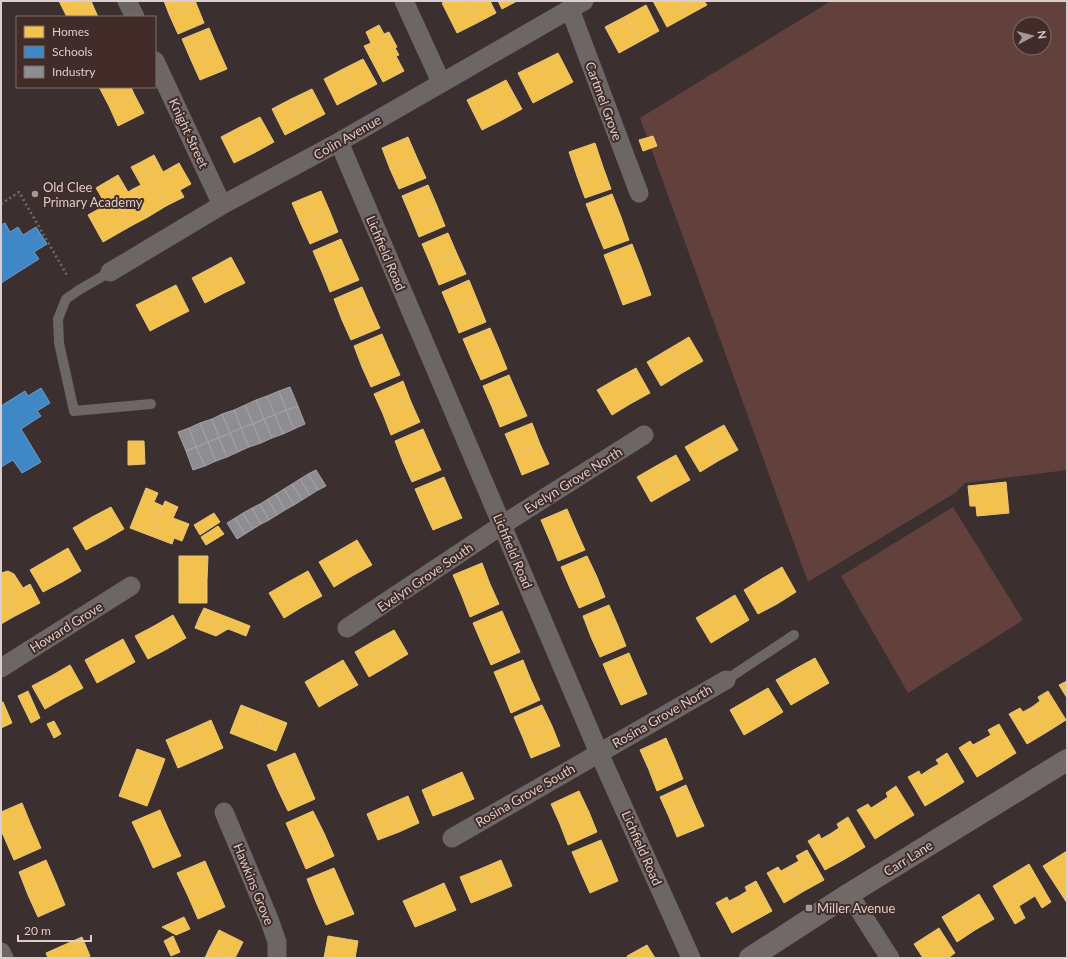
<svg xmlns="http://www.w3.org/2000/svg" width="1068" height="959" viewBox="0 0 1068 959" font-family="Lato,sans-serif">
<rect width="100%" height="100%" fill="#3b302f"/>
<path fill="#62403b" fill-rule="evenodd" d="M831,1H1067V470L965,483L955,493L808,582L640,118ZM1020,24H1044V48H1020Z
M953,507L1023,620L908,693L841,576Z"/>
<path fill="#f2c14e" stroke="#ebc574" d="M59,1H91L65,13Z
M91,1L98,17H67L65,13Z
M164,1H195L196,3L169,14Z
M446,1H465L477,23L457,33L442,3Z
M465,1H490L496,13L477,23Z
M498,1H517L502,9Z
M653,1H679L687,16L667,27Z
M679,1H704L707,5L687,16Z
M196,3L204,23L178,34L169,14Z
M646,5L659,31L639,42L626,16Z
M626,16L639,42L619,53L605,27Z
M379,25L384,34L389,32L397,47L395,48L399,55L396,56L404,71L383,82L364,46L371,43L366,32Z
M209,28L218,49L191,60L182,39Z
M218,49L227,69L200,80L191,60Z
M558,53L573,82L554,92L538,63Z
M363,59L377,84L356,95L343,69Z
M538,63L554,92L533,103L518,73Z
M343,69L356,95L337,105L324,79Z
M506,80L522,109L502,120L487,90Z
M99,87H131L134,94L109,106Z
M312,89L325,114L304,125L291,99Z
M487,90L502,120L482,130L467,100Z
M134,94L144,113L118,126L109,106Z
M291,99L304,125L285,135L272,109Z
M260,117L274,142L254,153L240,127Z
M240,127L254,153L234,163L221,137Z
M653,136L657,146L643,151L639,140Z
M408,137L417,158L390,169L382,148Z
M595,143L603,167L577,176L569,152Z
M154,155L163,172L179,163L191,184L180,190L184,197L166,206L141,162Z
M417,158L426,178L399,189L390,169Z
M141,162L166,206L148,217L133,189L141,185L131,167Z
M603,167L611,189L585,198L577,176Z
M118,175L128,192L133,189L148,217L131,226L106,182Z
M106,182L131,226L103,242L88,215L106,205L96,188Z
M428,185L437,206L411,217L402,196Z
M321,191L330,212L301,224L292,203Z
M612,194L621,217L595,227L586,204Z
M437,206L445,226L419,237L411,217Z
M330,212L338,232L310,244L301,224Z
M621,217L629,240L604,249L595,227Z
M448,233L457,254L431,265L422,244Z
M341,239L350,260L322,272L313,251Z
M632,244L642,270L614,281L604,255Z
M457,254L466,274L439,285L431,265Z
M231,257L245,283L224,293L211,268Z
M350,260L359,280L330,292L322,272Z
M211,268L224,293L205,303L192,278Z
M642,270L651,295L623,305L614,281Z
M469,280L478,302L451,313L442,292Z
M176,285L189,311L169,321L156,295Z
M362,287L371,308L342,320L334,299Z
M156,295L169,321L150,331L136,305Z
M478,302L486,322L459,333L451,313Z
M371,308L380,328L351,340L342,320Z
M490,328L499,349L472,360L463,339Z
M382,334L391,355L362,367L354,346Z
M689,337L703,361L682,373L667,350Z
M499,349L507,369L481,380L472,360Z
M667,350L682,373L661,386L647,362Z
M391,355L400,375L371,387L362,367Z
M636,368L650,393L630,404L616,379Z
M509,375L518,396L492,407L483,386Z
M616,379L630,404L612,415L597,390Z
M403,381L411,402L383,414L374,394Z
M518,396L527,416L500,427L492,407Z
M411,402L420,422L391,435L383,414Z
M532,423L540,444L514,455L505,434Z
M724,425L738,450L718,461L704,436Z
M423,429L432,450L403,462L395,441Z
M704,436L718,461L700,472L685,447Z
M128,441H144L145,464L128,465Z
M540,444L549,464L522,475L514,455Z
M432,450L441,470L412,482L403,462Z
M676,455L690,480L670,491L656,466Z
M656,466L670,491L651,502L637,477Z
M444,477L453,498L424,510L415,489Z
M1006,482L1009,513L977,516L976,506H970L968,486Z
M146,488L158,493L154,502L163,506L151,536L130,528Z
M453,498L462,518L433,530L424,510Z
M165,501L178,507L173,518L189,524L182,541L174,538L172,544L151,536Z
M111,507L124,529L105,540L92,517Z
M567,509L576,530L550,541L541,520Z
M214,513L220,522L200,535L194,525Z
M92,517L105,540L86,550L73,528Z
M218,526L224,534L206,545L201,537Z
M576,530L585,550L558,561L550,541Z
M357,540L372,565L352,576L338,551Z
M68,548L81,571L62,582L49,559Z
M338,551L352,576L334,587L319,562Z
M179,556H208L207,580L179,579Z
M587,556L597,577L570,588L561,567Z
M49,559L62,582L43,592L30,570Z
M482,563L490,584L462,596L453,575Z
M782,567L796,592L777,604L763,578Z
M8,571L14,574L23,588L30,584L40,603L15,616L1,592V573Z
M308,571L322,596L302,607L288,582Z
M597,577L605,597L579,608L570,588Z
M763,578L777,604L758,614L744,590Z
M179,579L207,580V603H179Z
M288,582L302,607L284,618L269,593Z
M490,584L499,604L470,617L462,596Z
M1,592L15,616L1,624Z
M735,595L749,620L729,632L715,607Z
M609,605L618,626L591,637L583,616Z
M715,607L729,632L711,643L696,618Z
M204,608L240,622L236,632L199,618Z
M502,611L511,632L482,644L473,623Z
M173,615L186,638L167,649L154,626Z
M199,618L228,629L216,636L195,628Z
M240,622L250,626L246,636L236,632Z
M154,626L167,649L148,659L135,636Z
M618,626L626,646L600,657L591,637Z
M394,630L408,654L388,666L374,641Z
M511,632L520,652L491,665L482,644Z
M123,639L135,662L117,672L103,650Z
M374,641L388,666L369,677L355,652Z
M103,650L117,672L97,683L85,660Z
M629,653L638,674L612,685L603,664Z
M815,658L829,683L810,694L795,669Z
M343,660L358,685L338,696L324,671Z
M523,660L531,680L503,693L494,672Z
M70,665L83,688L64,698L51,676Z
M795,669L810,694L791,705L776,680Z
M324,671L338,696L319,707L305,682Z
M638,674L647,694L621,705L612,685Z
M51,676L64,698L45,709L32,686Z
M531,680L540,700L511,713L503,693Z
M1067,681V698L1059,685Z
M768,688L783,712L763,724L749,699Z
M28,691L40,718L31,723L18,696Z
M1048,691L1066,720L1047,732L1032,707L1040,701L1038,697Z
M749,699L763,724L744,735L730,710Z
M1,702H3L12,723L1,728Z
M241,705L264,714L253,742L230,733Z
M542,705L552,726L523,738L514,717Z
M1032,707L1047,732L1027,744L1009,714L1020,708L1023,712Z
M264,714L287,723L276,751L253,742Z
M211,720L223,748L201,758L189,730Z
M54,721L61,734L54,738L47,724Z
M999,724L1016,753L997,765L982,740L991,735L988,730Z
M552,726L560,746L531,758L523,738Z
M189,730L201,758L178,768L166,740Z
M666,738L675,759L649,770L640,750Z
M982,740L997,765L977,777L959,748L970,741L973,745Z
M137,749L165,759L156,783L128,772Z
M295,753L305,776L277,788L267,765Z
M947,753L964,782L945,794L930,769L939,764L936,760Z
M675,759L683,779L657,791L649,770Z
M930,769L945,794L925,806L908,777L919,771L921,775Z
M128,772L156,783L147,806L119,796Z
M462,772L474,799L453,808L442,781Z
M305,776L315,799L288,811L277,788Z
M442,781L453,808L433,816L422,790Z
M686,785L695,806L669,817L660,797Z
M896,786L914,815L894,827L879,803L888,797L886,793Z
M579,791L589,812L560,824L551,804Z
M408,796L419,823L399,832L387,805Z
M22,803L31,825L4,837L1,830V812Z
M879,803L894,827L875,839L857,810L868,804L871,808Z
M387,805L399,832L378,840L367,814Z
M695,806L704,826L677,837L669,817Z
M160,810L170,833L143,845L132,822Z
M313,811L324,833L296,846L286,823Z
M589,812L597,832L568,845L560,824Z
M848,817L865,847L845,859L830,834L839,828L837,824Z
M31,825L41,848L14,860L4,837Z
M170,833L181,856L153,868L143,845Z
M324,833L334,856L306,869L296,846Z
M819,834L821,839L830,834L845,859L825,870L808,841Z
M601,840L610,861L581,873L572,852Z
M807,850L824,880L804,891L790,866L799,861L796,856Z
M1067,851V903L1043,866Z
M46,860L56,883L28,895L19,872Z
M501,860L512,886L491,895L480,869Z
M205,861L215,884L188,896L177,873Z
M610,861L618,881L590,893L581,873Z
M1029,864L1051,902L1042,908L1035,896L1027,901L1011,875Z
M790,866L804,891L784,903L767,873L778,867L781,871Z
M334,868L344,891L316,902L307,879Z
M480,869L491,895L471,903L460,877Z
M1011,875L1027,901L1019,906L1025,918L1015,924L993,886Z
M756,881L772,911L752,922L739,896L747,891L745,887Z
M56,883L65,905L38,917L28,895Z
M444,883L456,910L435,919L424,892Z
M215,884L225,907L198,919L188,896Z
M344,891L354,914L326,925L316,902Z
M424,892L435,919L415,927L403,901Z
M979,894L994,919L975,930L960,906Z
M739,896L752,922L732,933L716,903L727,897L729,901Z
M960,906L975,930L957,942L942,917Z
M184,917L190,929L176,935L162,927Z
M939,928L955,953L948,958H923L914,944Z
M219,930L243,942L235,958H226L209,949Z
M173,936L180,952L171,956L164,941Z
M328,936L358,941L355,958H324Z
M82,937L90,956L87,958H48L46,953Z
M647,945L655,958H628L627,956Z
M209,949L226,958H205Z"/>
<path fill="#3f88c5" stroke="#6e9dc7" d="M5,223L10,232L18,227L23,235L36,227L47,244L34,252L39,259L1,283V225Z
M41,388L50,403L37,411L41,416L21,429L41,462L22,473L13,460L1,467V406L25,391L28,396Z"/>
<path fill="#8d8d92" stroke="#a5a0a3" d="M290,387L298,406L286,410L279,391Z
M279,391L286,410L275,415L267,396Z
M267,396L275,415L264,419L256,400Z
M256,400L264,419L253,424L245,405Z
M245,405L253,424L241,428L234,410Z
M298,406L305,424L294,429L286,410Z
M234,410L241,428L230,433L222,414Z
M286,410L294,429L283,434L275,415Z
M222,414L230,433L219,438L212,419Z
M275,415L283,434L272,438L264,419Z
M212,419L219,438L208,442L200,423Z
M264,419L272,438L261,443L253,424Z
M200,423L208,442L196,447L189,428Z
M253,424L261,443L249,447L241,428Z
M189,428L196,447L186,451L178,432Z
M241,428L249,447L238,452L230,433Z
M230,433L238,452L227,457L219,438Z
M219,438L227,457L216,461L208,442Z
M208,442L216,461L205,466L196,447Z
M196,447L205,466L193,470L186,451Z
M316,470L326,486L318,490L308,474Z
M308,474L318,490L310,495L300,479Z
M300,479L310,495L302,500L292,484Z
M292,484L302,500L294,505L284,489Z
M284,489L294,505L285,510L276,494Z
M276,494L285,510L277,515L268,499Z
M268,499L277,515L269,520L260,504Z
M260,504L269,520L261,524L252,508Z
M252,508L261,524L253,529L243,513Z
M243,513L253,529L245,534L235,518Z
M235,518L245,534L237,539L227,523Z"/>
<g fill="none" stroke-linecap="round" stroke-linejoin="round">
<path stroke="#716c6a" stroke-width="2.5" stroke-dasharray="2 3" stroke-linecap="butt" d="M1,204L19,192L68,277"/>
<path stroke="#6c6766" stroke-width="10" d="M110,272L79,290L66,299L58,319L59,343L74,411L151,404
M726,680L794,635"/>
<path stroke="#6c6766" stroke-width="19" d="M127,1L135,17
M404,1L441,82
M570,9L639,193
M155,61L222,205
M339,142L599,753L691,958
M110,272L222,205L339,142L584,1
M347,628L502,525L644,435
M1,668L131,586
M224,812L269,919L277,942V958
M452,838L726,680
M849,894L890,958
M1,952L4,958"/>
<path stroke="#706968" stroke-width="22" d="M750,958L849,894L1067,760"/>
</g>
<g fill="#a49795" stroke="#412c29" stroke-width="1.5">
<circle cx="35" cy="194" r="4"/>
<rect x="805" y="904" width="8" height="8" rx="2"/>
</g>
<g text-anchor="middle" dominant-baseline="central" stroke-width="4" stroke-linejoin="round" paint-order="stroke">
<g font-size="13" fill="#dccecc" stroke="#412c29">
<text transform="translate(604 101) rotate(70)">Cartmel Grove</text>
<text transform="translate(189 133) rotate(65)">Knight Street</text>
<text transform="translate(347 137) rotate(-30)">Colin Avenue</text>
<text transform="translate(386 253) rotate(67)">Lichfield Road</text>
<text transform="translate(573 480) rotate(-32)">Evelyn Grove North</text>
<text transform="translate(513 551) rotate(67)">Lichfield Road</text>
<text transform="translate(425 577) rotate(-34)">Evelyn Grove South</text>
<text transform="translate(66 627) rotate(-32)">Howard Grove</text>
<text transform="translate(662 716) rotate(-30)">Rosina Grove North</text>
<text transform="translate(525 795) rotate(-30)">Rosina Grove South</text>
<text transform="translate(642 848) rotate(66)">Lichfield Road</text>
<text transform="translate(908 858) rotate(-32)">Carr Lane</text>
<text transform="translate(254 884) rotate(68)">Hawkins Grove</text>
</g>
<g font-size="13" fill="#dccecc" stroke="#412c29" text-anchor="start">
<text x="43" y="187">Old Clee<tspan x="43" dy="15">Primary Academy</tspan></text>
<text x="817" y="908">Miller Avenue</text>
</g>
</g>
<rect width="1068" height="959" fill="none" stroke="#dccecc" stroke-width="4"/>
<rect x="16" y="16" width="140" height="72" fill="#412c29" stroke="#7f6d6a"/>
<rect x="24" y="26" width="20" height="12" fill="#f2c14e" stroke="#7f6d6a"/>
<text x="52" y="36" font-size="12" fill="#dccecc">Homes</text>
<rect x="24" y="46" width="20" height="12" fill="#3f88c5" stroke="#7f6d6a"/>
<text x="52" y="56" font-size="12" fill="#dccecc">Schools</text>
<rect x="24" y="66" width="20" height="12" fill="#8d8d92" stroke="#7f6d6a"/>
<text x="52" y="76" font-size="12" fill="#dccecc">Industry</text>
<g transform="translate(1032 36) rotate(83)"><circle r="19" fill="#412c29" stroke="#7f6d6a"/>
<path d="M0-3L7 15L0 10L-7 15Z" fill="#a49795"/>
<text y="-6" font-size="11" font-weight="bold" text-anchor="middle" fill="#dccecc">N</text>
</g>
<path d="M18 935v6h73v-6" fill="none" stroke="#dccecc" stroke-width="2"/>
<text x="24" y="935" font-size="12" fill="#dccecc" stroke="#412c29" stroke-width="3" paint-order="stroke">20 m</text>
</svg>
